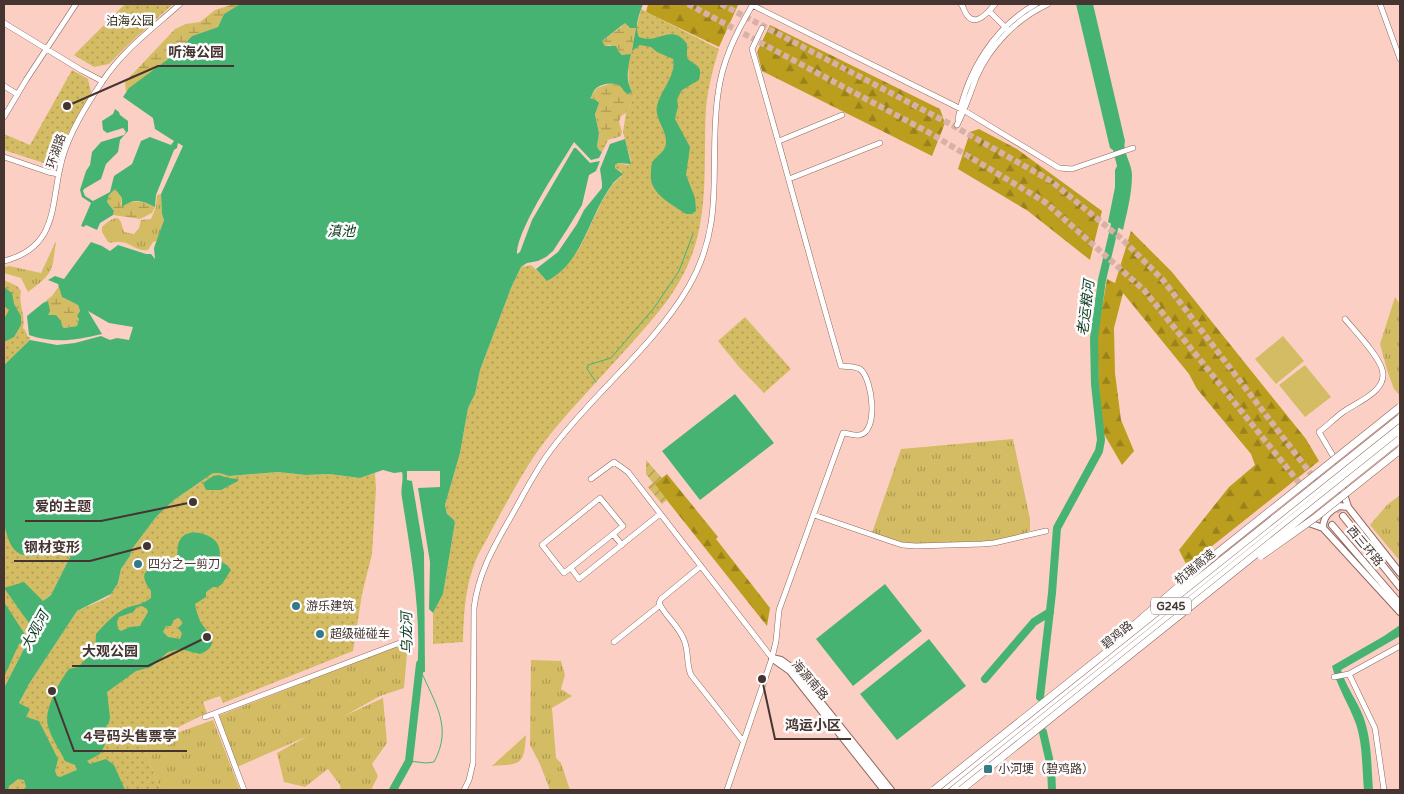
<svg xmlns="http://www.w3.org/2000/svg" width="1404" height="794" viewBox="0 0 1404 794" font-family="'Varela Round','Noto Sans SC',sans-serif">
<defs>
<pattern id="grass-tufts" width="24" height="20" patternUnits="userSpaceOnUse" patternTransform="scale(1.25)"><rect width="24" height="20" fill="#d4bc64"/><path d="M3 7l-1-3M5 7V3M7 7l1-3M15 17l-1-3M17 17v-4M19 17l1-3" fill="none" stroke="#ae9a53"/></pattern>
<pattern id="forest-firs" width="22" height="20" patternUnits="userSpaceOnUse" patternTransform="scale(1.25)"><rect width="22" height="20" fill="#bb9e1e"/><path d="M5 1l3.5 6h-7zM16 11l3.5 6h-7z" fill="#9a821b"/></pattern>
<pattern id="wetland-marsh" width="20" height="14" patternUnits="userSpaceOnUse" patternTransform="scale(1.25)"><rect width="20" height="14" fill="#d4bc64"/><path d="M1 5h8M5 5V1M11 12h8M15 12V8" fill="none" stroke="#ae9a53"/></pattern>
<pattern id="park-dots" width="8" height="8" patternUnits="userSpaceOnUse" patternTransform="scale(1.25)"><rect width="8" height="8" fill="#d4bc64"/><path d="M2 2h.1M6 6h.1" fill="none" stroke="#ae9a53" stroke-width="1.8" stroke-linecap="round"/></pattern>
<pattern id="garden-furrows" width="10" height="10" patternUnits="userSpaceOnUse" patternTransform="scale(1.25)"><rect width="10" height="10" fill="#d4bc64"/><path d="M-1 1l2-2M0 10L10 0M9 11l2-2" fill="none" stroke="#ae9a53"/></pattern>
</defs>
<rect width="100%" height="100%" fill="#fccfc4"/>
<path fill="url(#grass-tufts)" d="M161,194L162,214L164,220L157,241L153,242L148,250C137,252 130,242 120,242C114,241 113,244 108,242L102,232V227C106,223 112,218 118,218L121,222L124,232L134,234L139,228L141,220L151,219L156,207L157,195Z
M56,241C52,271 54,273 28,292L21,278L4,273V267L9,266L41,273Z
M1395,297L1400,304V395L1394,389L1387,370L1380,344Z
M1013,439L1030,519V530L1023,536L990,542L916,545L897,543L872,533L901,449Z
M1400,495V561L1370,525L1387,505Z
M408,642L404,688L380,696L308,736L237,767L218,716Z
M531,660L561,661L565,675L561,689L572,696L552,708L556,758L561,763L570,790H550L540,764L530,745Z
M383,698L387,743L372,764L378,776L371,790H341L340,785L328,769L305,787L284,782L277,753L344,716Z
M213,720L240,790H161L145,752L146,744Z
M526,735C524,766 521,764 492,766Z"/>
<path fill="url(#forest-firs)" d="M648,4H735L738,5L719,47L646,12Z
M770,25L940,109L945,123L932,156L762,71L757,52Z
M979,129L1017,149L1102,211L1090,260L1028,211L958,169L970,132Z
M1131,231L1172,272L1306,439L1319,461L1187,566L1179,550L1229,487L1255,465L1251,454L1197,389L1189,374L1123,293L1114,328L1115,373L1121,420L1134,451L1122,465L1101,429L1097,337L1107,279L1115,283Z
M667,474L718,537L716,539L770,608L767,626L654,484Z"/>
<path fill="url(#wetland-marsh)" d="M234,4H240L224,14L218,27L192,36L175,54L126,92L125,82L175,29L186,24L200,22L215,10Z
M625,22L628,27L636,28L631,54C622,58 617,51 610,45L605,46L602,41L621,27Z
M612,83L618,84L629,94L632,92L635,96L626,113L621,116L619,122L622,132L621,136L608,140L602,152L599,150L597,146L599,133L595,113L598,101L590,98L597,88Z
M115,189L122,198L121,205C135,200 141,200 155,207L152,213L140,219L113,215L114,211L107,202L109,195Z
M59,286L62,297L78,305L80,311L78,316L79,319L77,326L64,328L48,315V301L43,303L52,296Z"/>
<path fill="url(#park-dots)" d="M125,4H173L133,40L109,64L94,67L74,55Z
M641,9L719,49C713,68 708,88 706,108C703,159 710,214 689,262C676,294 653,319 630,345C604,374 577,402 552,432C522,469 501,514 478,555C465,585 464,610 463,642L433,644V613L443,594L455,522L453,519L447,514L445,505L460,453L468,408L475,394L480,370L511,288L521,267L531,265L548,281C558,271 572,260 580,247C590,230 605,186 621,177L622,172L615,168V165L618,163L628,165L631,161L623,132L626,113L635,96L629,87L628,64Z
M72,70L88,79L91,92L54,159L47,164L4,150V134L30,145Z
M4,280L17,286L21,291C18,304 26,315 23,328L25,330L28,337H30V340L4,365Z
M745,317L791,369L764,393L740,368L718,341Z
M278,472L306,475L329,474L360,478L375,473L376,489L372,554L362,594L353,651L223,703L220,696L203,702L207,713L146,743L145,752L161,790H4L19,703L29,684L71,620L77,611L109,597L118,583L121,569L130,556L132,549L156,517L174,500L213,473H219L229,476Z
M4,523L8,538L44,554L69,549L71,555L51,595L46,598L31,626L24,649L4,688Z"/>
<path fill="url(#garden-furrows)" d="M646,460L662,478L655,484L667,500L662,504L648,487L653,483L646,474Z"/>
<path fill="#d4bc64" d="M1283,336L1304,361L1276,384L1255,359Z
M1305,365L1331,397L1305,417L1279,385Z"/>
<path fill="#47b373" fill-rule="evenodd" d="M240,4H643C639,15 634,27 639,37C657,45 672,22 687,44V58C696,67 703,64 699,80L682,90L677,99L678,106L675,119L690,147L686,175L695,198L696,211L692,214H686C672,204 648,193 651,173C651,169 651,164 653,161C658,154 665,153 666,143C667,130 654,118 657,106C660,91 677,75 673,59L657,52L651,47L640,45L632,51L636,28H630L625,23L602,41L605,46H616L618,51L622,55L631,54C628,66 625,80 632,92L628,94C624,92 623,89 620,86C613,81 598,84 594,91C592,94 592,96 590,98L596,100L599,103L595,114L599,133L597,146L599,150L602,152L599,158L591,160L574,142C559,167 517,229 517,254L520,252L532,220L574,148H576L590,163L600,161L596,171L589,175L582,205L568,228L553,251L546,257L538,261L527,263L521,267L511,288L480,370L475,394L468,408L460,453L445,505L447,514L453,519L455,522L443,594L433,613L429,609L430,562L418,488L440,487V471H407V480L412,481L424,553L425,672L417,673C422,615 411,555 402,498C400,489 404,480 402,472L394,473L383,470L360,478L329,474L306,475L278,472L229,476L219,473H213L174,500L156,517L132,549L130,556L121,569L118,583L111,594L77,611L29,684L19,703L30,709L26,717L39,721L58,759L55,771L57,776L60,777L77,770L75,765L65,761C60,750 51,738 48,726C43,711 60,680 69,669L78,667L95,650L96,634C105,624 113,615 124,609C133,605 143,605 151,598V591C129,561 167,572 176,559C179,553 176,546 180,540C187,527 210,533 217,543C221,549 219,556 221,562L227,565L231,570L222,584L218,587H213L206,592V597L195,604C196,610 198,617 201,623C210,635 221,645 200,654L180,649L168,652L151,667L136,671L107,692L110,717L109,723L101,732L105,745L100,754L87,761L90,764L106,759L114,765L125,790H23L26,787L24,780L18,779L9,786L8,790H4V688L24,649L31,626L4,588L24,582L43,601L51,595L71,555L69,549C58,552 26,560 17,552C9,546 6,533 4,523V365L30,340L57,345L75,343L101,336L110,340L117,338L129,340L133,327L109,323L88,311L102,334C76,340 55,344 29,335L27,316L43,303L48,301L50,311L48,315H56L61,321L62,326L64,328L77,326L79,319L77,316L80,311L78,305L62,297L58,284L48,280L55,276L64,279L91,242L102,246L110,251L118,245L146,254H151L155,259L154,248L164,220L162,214L161,194L183,146L178,143L177,148L174,150L156,195L155,207C141,200 134,198 122,207V198L115,189L109,195L107,202L114,211L113,215L100,223L97,230L86,225L84,227L81,226L91,203L82,197L80,190L86,171L90,165L92,152L101,142L124,135L126,132L123,128L107,133L103,130L102,121L113,114L115,109L119,112L120,115L128,121V131L120,140L118,152L106,164L101,179L84,189L83,191L85,196L93,201L110,192L114,176L132,164L141,141L150,137L171,145L174,141L155,129L153,118L123,97L129,88L175,54L192,36L218,27L224,14ZM142,606L147,609L148,612L140,626L130,627L121,631L118,629L117,622L119,617L133,612L137,607ZM177,618H179L183,623L178,628L182,633L180,639L168,637L163,632L166,626H171L173,621Z
M1076,4H1093L1125,141C1122,152 1132,163 1132,175C1132,194 1127,212 1123,230L1108,222L1115,187V170L1117,166L1113,150L1110,148Z
M625,139L631,164L618,163L615,165V168L623,174C620,177 617,179 614,182C589,213 585,261 547,281L536,269L558,252L577,224L584,210L602,188V183L600,169L610,144Z
M4,287L12,293L14,304L21,316V325L14,337L4,342V319L9,310L4,306Z
M735,394L774,443L700,500L662,451Z
M219,475L228,478L238,479V481L221,490H206L203,483L213,476Z
M885,584L922,631L853,686L816,639Z
M4,602L24,633L22,643L19,644L4,677Z
M1400,625V636L1341,670C1346,687 1357,700 1363,716C1372,740 1371,765 1373,790H1364C1362,769 1363,745 1356,724C1349,704 1337,687 1332,666L1384,636Z
M929,639L966,686L897,740L860,694Z"/>
<g fill="none" stroke-linecap="round" stroke-linejoin="round">
<path stroke="#47b373" stroke-width="1" d="M596,382L587,369L588,365L611,358L654,308L679,271L693,234
M409,761L426,763L434,762C453,727 435,704 421,671"/>
<path stroke="#47b373" stroke-width="8" d="M985,679L1034,622L1050,612
M1040,697L1052,593L1057,528L1099,451L1101,440L1095,384L1094,338L1102,280L1117,216
M1043,732L1051,767L1052,790
M393,790L409,761L420,664"/>
<path stroke="#d7b0a6" stroke-width="6" stroke-dasharray="6 3" stroke-linecap="butt" d="M688,4L928,132L1045,202L1144,290L1304,489
M721,4L952,125L1051,181L1122,239L1163,280L1343,516"/>
<defs>
<path id="minor" d="M961,4C964,7 964,12 967,15C974,25 983,17 989,11
M995,4L989,11L1007,29
M1380,4L1400,59
M752,5L965,111L1059,168L1072,169L1133,148
M4,23L81,70L102,81
M4,86L17,94
M4,117L26,80L76,4
M958,119C967,72 994,27 1036,4
M957,125C965,110 970,94 976,78C990,46 1016,19 1048,4
M779,141L842,115
M4,157L48,172L58,174
M789,179L880,143
M4,261C63,246 49,197 64,153C72,128 87,104 102,82C122,51 153,28 180,4
M1336,461L1319,432C1327,426 1335,418 1343,412C1357,402 1389,391 1382,369C1378,355 1355,331 1345,319
M591,479L614,462L628,472L772,658
M814,515L890,541L902,545L916,546L982,544L994,543L1046,531
M613,534L564,573L542,545L600,498L623,526L613,534L622,545
M701,566L661,599L659,603C665,616 679,626 684,640C689,651 686,664 691,675L743,741
M571,568L579,579L660,514
M614,642L659,606
M1334,677L1349,674
M215,713L244,790
M205,717L410,639
M464,790L469,780L473,763L474,608C478,575 492,550 508,522C522,498 534,472 551,450C593,393 653,348 689,286C727,220 708,163 718,94C722,61 736,33 753,4
M727,790L772,658L776,641L779,610L843,433C848,433 854,436 859,435C879,433 873,379 860,369C854,366 847,367 841,366C810,261 783,155 752,49L762,28
M1384,790L1375,728L1349,674L1400,646"/>
<path id="major" d="M1343,481L1342,488L1348,507L1400,573
M1343,516L1400,587
M1306,522L1323,528L1400,612
M1332,525L1400,604
M1323,528C1323,517 1329,511 1339,506L1348,507
M772,658L781,660L795,670L891,790
M773,659L790,671L884,790"/>
<path id="highway" d="M941,790L1400,423
M953,790L1400,432"/>
</defs>
<use href="#minor" stroke="#906960" stroke-width="6"/>
<use href="#major" stroke="#906960" stroke-width="8"/>
<use href="#highway" stroke="#906960" stroke-width="8"/>
<use href="#minor" stroke="#fff" stroke-width="5"/>
<use href="#major" stroke="#fff" stroke-width="6"/>
<use href="#highway" stroke="#fff" stroke-width="7"/>
<defs>
<path id="highway-bridge" d="M1261,556L1316,517L1400,450
M1132,627L1216,554L1400,407
M934,790L1400,418
M961,790L1400,439"/>
</defs>
<use href="#highway-bridge" stroke="#906960" stroke-width="8" stroke-linecap="butt"/>
<use href="#highway-bridge" stroke="#fff" stroke-width="7"/>
</g>
<g fill="#357a89" stroke="#fcfcfc" stroke-width="2">
<circle cx="138" cy="564" r="5"/>
<circle cx="296" cy="606" r="5"/>
<circle cx="320" cy="634" r="5"/>
<rect x="983" y="764" width="10" height="10" rx="2.5"/>
</g>
<g text-anchor="middle" dominant-baseline="central" stroke-width="5" stroke-linejoin="round" paint-order="stroke">
<rect fill="#fcfcfc" stroke="#7c706c" stroke-width="1" x="1151" y="597.5" width="40" height="17" rx="4"/>
<g font-size="11" font-weight="bold" fill="#45342f">
<text x="1171" y="606">G245</text>
</g>
<g font-size="12" fill="#302b17" stroke="#fcfcfc">
<text x="130" y="21">泊海公园</text>
</g>
<g font-size="12" fill="#45342f" stroke="#fcfcfc">
<text transform="translate(56 151) rotate(-71)">环湖路</text>
<text transform="translate(1365 546) rotate(50)">西三环路</text>
<text transform="translate(1195 567) rotate(-39)">杭瑞高速</text>
<text transform="translate(1117 635) rotate(-39)">碧鸡路</text>
<text transform="translate(810 680) rotate(49)">海源南路</text>
</g>
<g font-size="12" fill="#45342f" stroke="#fcfcfc" text-anchor="start">
<text x="148" y="564">四分之一剪刀</text>
<text x="306" y="606">游乐建筑</text>
<text x="330" y="634">超级碰碰车</text>
<text x="998" y="769">小河埂（碧鸡路）</text>
</g>
<g font-size="14" font-style="italic" fill="#0f3c22" stroke="#fcfcfc">
<text x="341" y="231">滇池</text>
<text transform="translate(1086 308) rotate(-83)">老运粮河</text>
<text transform="translate(35 631) rotate(-61)">大观河</text>
<text transform="translate(407 633) rotate(-91)">乌龙河</text>
</g>
</g>
<path fill="none" stroke="#45342f" stroke-width="2" d="M67 106L158 66H234M193 502L101 521H25M147 546L90 561H14M207 637L148 666H72M762 679L775 739H851M52 691L74 751H187"/>
<g fill="#45342f" stroke="#fcfcfc" stroke-width="2">
<circle cx="67" cy="106" r="5"/>
<circle cx="193" cy="502" r="5"/>
<circle cx="147" cy="546" r="5"/>
<circle cx="207" cy="637" r="5"/>
<circle cx="762" cy="679" r="5"/>
<circle cx="52" cy="691" r="5"/>
</g>
<g font-size="14" text-anchor="middle" font-weight="bold" fill="#45342f" stroke="#fcfcfc" stroke-width="5" stroke-linejoin="round" paint-order="stroke">
<text x="196" y="57">听海公园</text>
<text x="63" y="511">爱的主题</text>
<text x="52" y="552">钢材变形</text>
<text x="110" y="656">大观公园</text>
<text x="813" y="730">鸿运小区</text>
<text x="130" y="741">4号码头售票亭</text>
</g>
<rect width="1404" height="794" fill="none" stroke="#45342f" stroke-width="10"/>
</svg>
